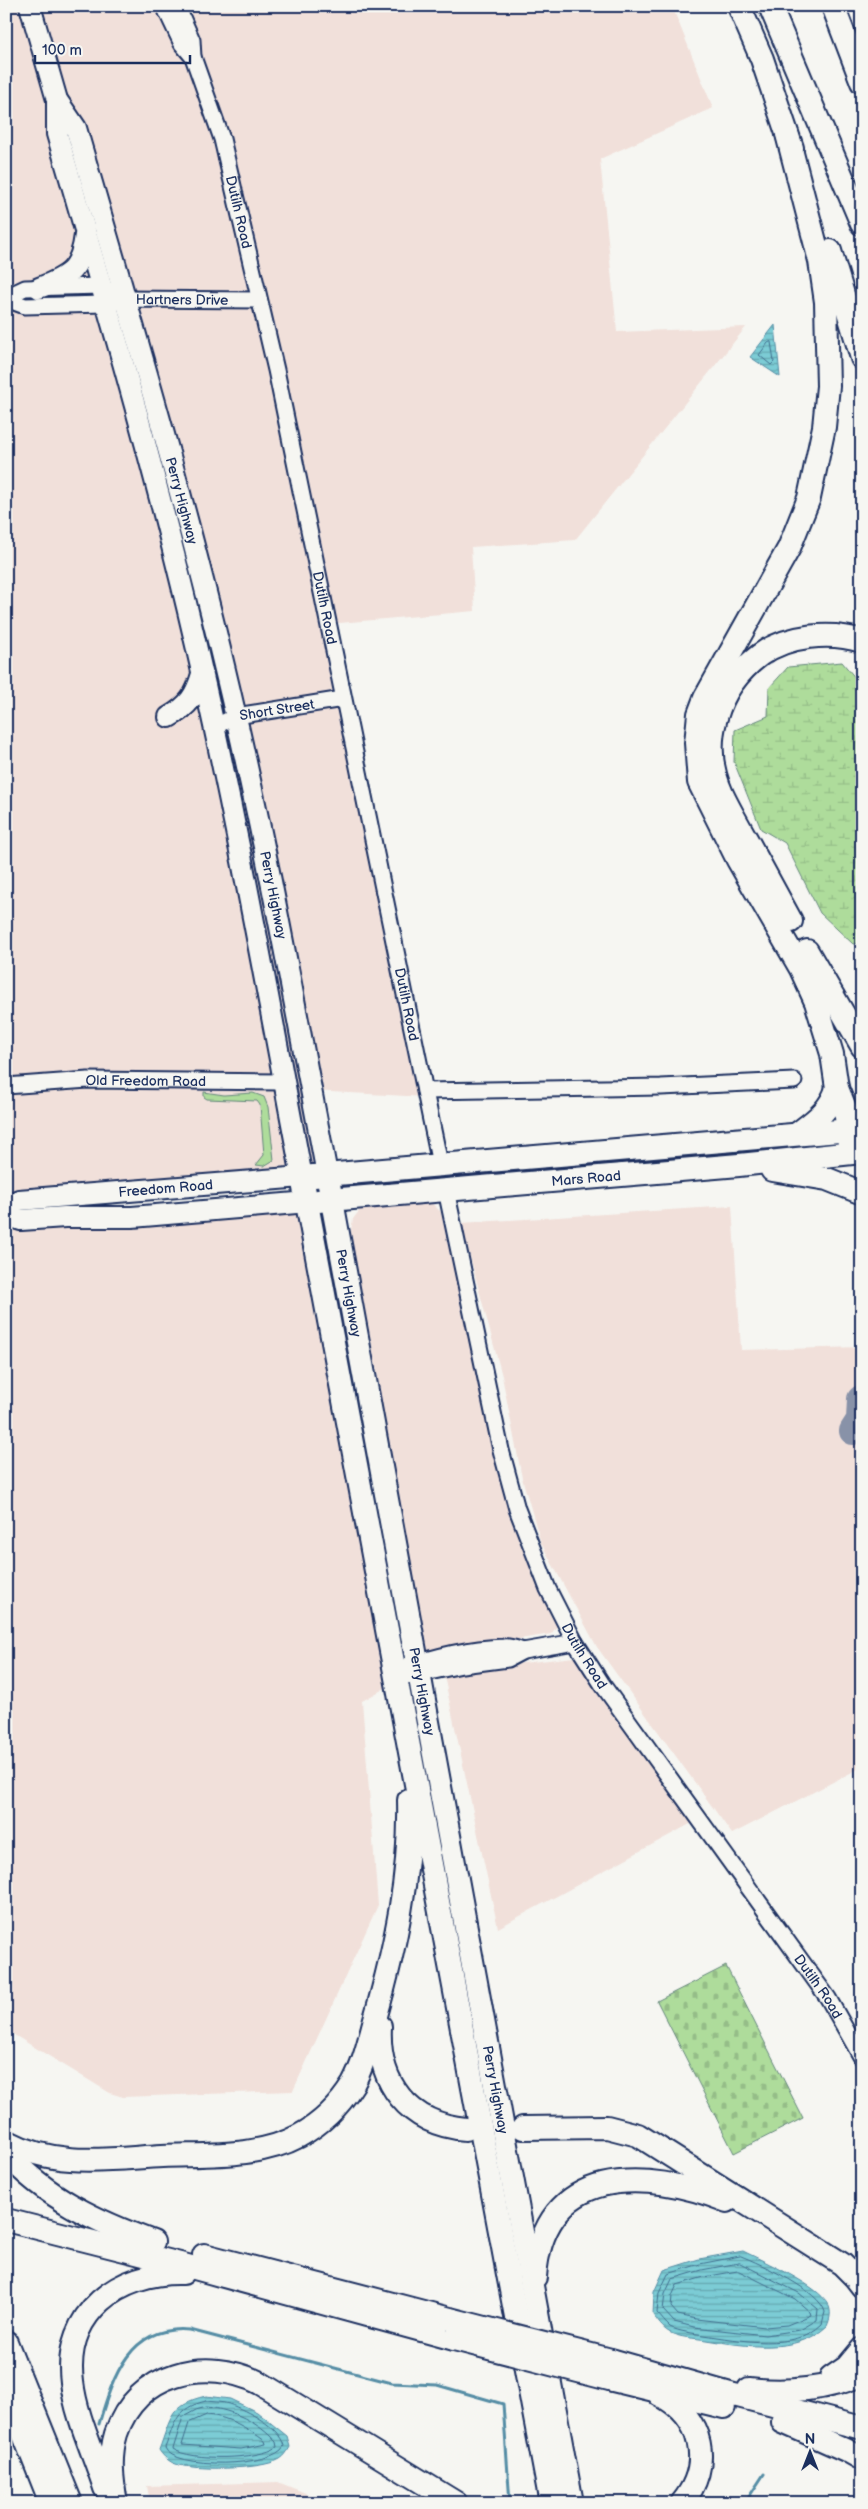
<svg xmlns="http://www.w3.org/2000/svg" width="868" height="2509" viewBox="0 0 868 2509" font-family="'Balsamiq Sans',sans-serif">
<defs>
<pattern id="wetland-marsh" width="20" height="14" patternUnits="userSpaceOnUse" patternTransform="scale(1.25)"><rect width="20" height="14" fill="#aedc9b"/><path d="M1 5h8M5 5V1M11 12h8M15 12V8" fill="none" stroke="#95bd88"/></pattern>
<pattern id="cemetery-stones" width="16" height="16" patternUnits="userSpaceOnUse" patternTransform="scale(1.25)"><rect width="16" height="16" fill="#aedc9b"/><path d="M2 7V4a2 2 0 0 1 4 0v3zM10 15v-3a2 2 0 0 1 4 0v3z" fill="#95bd88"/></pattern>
<pattern id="water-rules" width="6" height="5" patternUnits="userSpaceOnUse" patternTransform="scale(1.25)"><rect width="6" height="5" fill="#7bccd5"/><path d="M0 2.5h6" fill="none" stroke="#64a6b0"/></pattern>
</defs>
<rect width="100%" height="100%" fill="#f6f6f2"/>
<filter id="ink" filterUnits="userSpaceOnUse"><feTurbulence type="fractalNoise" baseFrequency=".02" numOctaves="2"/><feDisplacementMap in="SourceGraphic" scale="10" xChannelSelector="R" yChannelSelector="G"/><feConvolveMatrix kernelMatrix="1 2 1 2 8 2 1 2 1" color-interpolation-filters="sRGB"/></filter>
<g filter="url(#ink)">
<path fill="#f1e0da" d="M6,6H672L713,108L600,159L617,332L746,327L575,540L471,547L475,611L328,624L426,1097L311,1091L327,1174L6,1205Z
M428,1200L441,1212L488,1426L512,1519L527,1560L558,1625L551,1634L424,1654L397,1513L377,1372L350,1235L353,1219L363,1206Z
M308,1202L398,1681L362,1701L378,1905L293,2091L123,2097L110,2093L6,2030V1215Z
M732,1206L741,1350L862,1347V1767L732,1834L597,1647L541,1543L522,1478L502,1376L461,1223Z
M574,1657L692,1823L498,1928L444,1676L456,1671Z
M278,2482L330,2503H150L147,2486Z"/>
<path fill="#aedc9b" stroke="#64867c" d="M204,1092L224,1095L253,1093L264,1097L268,1107L274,1160L264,1166L256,1165L264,1155L260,1105L257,1101L207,1099L204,1097Z"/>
<path fill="url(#wetland-marsh)" stroke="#64867c" d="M842,662L862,686V943L853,944L820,913L785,843L761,829L734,762L735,730L768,716L769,688L788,667Z"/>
<path fill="url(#cemetery-stones)" stroke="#64867c" d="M726,1966L803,2118L734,2153L657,2001Z"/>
<path fill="url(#water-rules)" stroke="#558da5" d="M775,325L780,377L750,357Z
M743,2251C763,2261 818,2285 828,2304C832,2312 830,2319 827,2326C797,2355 744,2346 707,2340C695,2338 679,2338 669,2332C663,2329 657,2320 653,2315L654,2292L664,2270L699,2259Z
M206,2396L230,2399L257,2412L287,2436L290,2447C287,2452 285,2456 280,2459C262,2470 192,2471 173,2463C167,2460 162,2455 159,2450C171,2418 170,2404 206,2396Z"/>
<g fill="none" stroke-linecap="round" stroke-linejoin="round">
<path stroke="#416e8e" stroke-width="1" d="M771,342L774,362L771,365L759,355L768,343Z
M741,2256C761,2264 820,2291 825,2312L822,2324C794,2352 739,2340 704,2335C694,2333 679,2332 670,2327C666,2324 661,2317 657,2313L659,2293L668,2274L700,2264Z
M740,2263L799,2293L818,2309L817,2320L800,2330L765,2335L694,2327L674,2322L663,2310L665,2294L672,2279L702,2270Z
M739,2271L795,2299L810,2312L811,2315L787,2325L765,2327L696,2319L678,2315L671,2307L672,2296L677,2285L704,2277Z
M206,2401C214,2402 223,2402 229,2404C247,2411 279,2426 284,2446C274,2468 173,2469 165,2448C175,2422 176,2408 206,2401Z
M207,2407C233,2410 258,2422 276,2442L277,2447C260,2460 190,2461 173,2449L183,2417L196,2410Z
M207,2415C230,2417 247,2428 265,2441L266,2444L241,2449L182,2445L189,2423Z"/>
<path stroke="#558da5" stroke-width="3" d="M859,6L862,14
M99,2424C113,2376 130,2324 190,2330L392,2383L437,2385L503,2404L510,2503
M745,2503L764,2474"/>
<path stroke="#8892a8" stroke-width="28" d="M853,1431L860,1420L861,1399"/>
<defs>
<g id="minor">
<path id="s1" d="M164,6L182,44L193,57L222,139L276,370L440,1164"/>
<path d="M177,6L192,40L193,57"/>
<path d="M6,297L25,288L101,286L110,291"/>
<path id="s2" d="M6,299L25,306L105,304L125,299L259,300"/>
<path id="s3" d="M214,727L236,716L343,699"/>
<path id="s4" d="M6,1086L88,1080L284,1082"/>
<path d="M425,1091L661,1087L794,1081"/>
<path id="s5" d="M446,1190L501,1450L517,1509L548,1589L575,1642L602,1684L828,1998L862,2058"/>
<path d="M396,1670C429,1658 469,1648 504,1647C510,1646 517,1649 523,1651"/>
<path d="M411,1676L462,1665L508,1659L523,1651L575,1642"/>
</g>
<g id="major">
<path id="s6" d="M30,6L57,100L76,128C128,308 182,488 225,670C265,837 295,1006 327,1174"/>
<path d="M39,288C70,276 81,269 85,235"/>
<path d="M169,717C189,706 196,695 202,674"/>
<path id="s7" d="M6,1205L19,1200L302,1177C266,986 232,795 187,607C149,448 103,291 57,134V100"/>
<path d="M6,1215L21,1220L65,1217H132L308,1202"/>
</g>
<g id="highway">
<path d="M739,6L762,59L792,148"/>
<path d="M770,6L862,224"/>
<path d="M833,6L862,82"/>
<path d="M787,134L820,261L826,302L828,386L824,427L809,498L789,548L705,698L699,714L696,743L699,782L738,860L801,969L816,1002L832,1054L837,1088L845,1108L850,1153"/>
<path d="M830,251L862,358"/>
<path d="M791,921C777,895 763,870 749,844C740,828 730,811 722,794C699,743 716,688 760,655C787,635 830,631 862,641"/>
<path d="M807,951L862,1046"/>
<path d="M797,1134C814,1121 831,1110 837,1088"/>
<path d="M772,1170L827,1179L862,1193"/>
<path id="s8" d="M327,1174L572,2503"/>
<path id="s9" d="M318,1201L739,1165L862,1152"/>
<path d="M380,2026C377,2083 408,2124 466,2129"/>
<path d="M523,2128L607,2127L638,2135L842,2264L855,2277L862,2286"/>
<path d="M6,2141C56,2168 107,2159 162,2156C206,2154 258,2158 299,2136C321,2124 340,2105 353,2084C364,2064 369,2041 375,2019C395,1948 411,1874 409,1800"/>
<path d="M6,2153C46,2198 98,2222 153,2242"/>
<path d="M6,2220L180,2264L454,2339"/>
<path d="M204,2255L450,2319"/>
<path d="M535,2277C543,2164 645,2169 727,2201"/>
<path d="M6,2342L71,2503"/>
<path d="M611,2360L734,2395L862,2428"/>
<path d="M831,2378L847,2367L862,2349"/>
<path d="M613,2380L724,2407"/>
<path d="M749,2389C785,2393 829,2390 862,2374"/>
<path d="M6,2390L51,2503"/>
<path d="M660,2395C703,2417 713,2465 682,2503"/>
<path d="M783,2422L846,2450L862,2459"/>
<path d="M105,2488C94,2453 76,2417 72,2382C63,2313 119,2271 183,2273"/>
<path d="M116,2503C112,2480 109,2457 116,2434C136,2372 206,2356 260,2383L456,2503"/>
<path d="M551,2503L302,1177L862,1129"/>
</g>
</defs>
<use href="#minor" stroke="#1b2f5e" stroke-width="19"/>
<use href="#major" stroke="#1b2f5e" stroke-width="24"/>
<use href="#highway" stroke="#1b2f5e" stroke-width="26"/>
<use href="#minor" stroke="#f6f6f2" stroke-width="15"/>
<use href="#major" stroke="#f6f6f2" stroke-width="20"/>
<use href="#highway" stroke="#f6f6f2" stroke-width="22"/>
<defs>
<path id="highway-bridge" d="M450,2319L611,2360
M454,2339L613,2380"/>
</defs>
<use href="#highway-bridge" stroke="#1b2f5e" stroke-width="26" stroke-linecap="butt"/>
<use href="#highway-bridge" stroke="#f6f6f2" stroke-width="22"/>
</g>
</g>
<g text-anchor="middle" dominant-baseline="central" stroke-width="5" stroke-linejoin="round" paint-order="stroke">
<g font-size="14" fill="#1b2f5e" stroke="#f6f6f2">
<text stroke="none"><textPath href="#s1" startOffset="221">Dutilh Road</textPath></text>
<text stroke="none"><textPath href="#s2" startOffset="178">Hartners Drive</textPath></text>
<text stroke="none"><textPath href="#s6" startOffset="519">Perry Highway</textPath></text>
<text stroke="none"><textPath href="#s1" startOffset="626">Dutilh Road</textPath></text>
<text stroke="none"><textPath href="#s3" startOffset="66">Short Street</textPath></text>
<text stroke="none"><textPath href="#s6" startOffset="924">Perry Highway</textPath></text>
<text stroke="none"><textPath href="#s1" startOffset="1031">Dutilh Road</textPath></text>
<text stroke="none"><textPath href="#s4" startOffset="140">Old Freedom Road</textPath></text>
<text stroke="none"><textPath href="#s9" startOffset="269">Mars Road</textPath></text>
<text stroke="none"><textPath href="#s7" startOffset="161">Freedom Road</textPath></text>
<text stroke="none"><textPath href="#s8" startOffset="121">Perry Highway</textPath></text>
<text stroke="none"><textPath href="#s5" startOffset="489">Dutilh Road</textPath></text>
<text stroke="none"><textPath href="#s8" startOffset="526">Perry Highway</textPath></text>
<text stroke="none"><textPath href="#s5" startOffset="894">Dutilh Road</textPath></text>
<text stroke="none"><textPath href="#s8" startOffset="931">Perry Highway</textPath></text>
</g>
</g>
<rect width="868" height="2509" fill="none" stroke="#f6f6f2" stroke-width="25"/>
<rect x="12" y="12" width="843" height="2484" fill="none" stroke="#1b2f5e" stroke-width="2" filter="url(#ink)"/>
<g transform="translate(810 2452)" stroke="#f6f6f2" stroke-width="4" paint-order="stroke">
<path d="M0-4L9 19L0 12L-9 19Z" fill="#1b2f5e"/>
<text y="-8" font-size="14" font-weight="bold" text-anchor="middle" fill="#1b2f5e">N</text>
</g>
<path d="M35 55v8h155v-8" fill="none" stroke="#1b2f5e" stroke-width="2.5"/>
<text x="42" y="55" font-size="15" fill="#1b2f5e" stroke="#f6f6f2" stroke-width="4" paint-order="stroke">100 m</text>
</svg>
